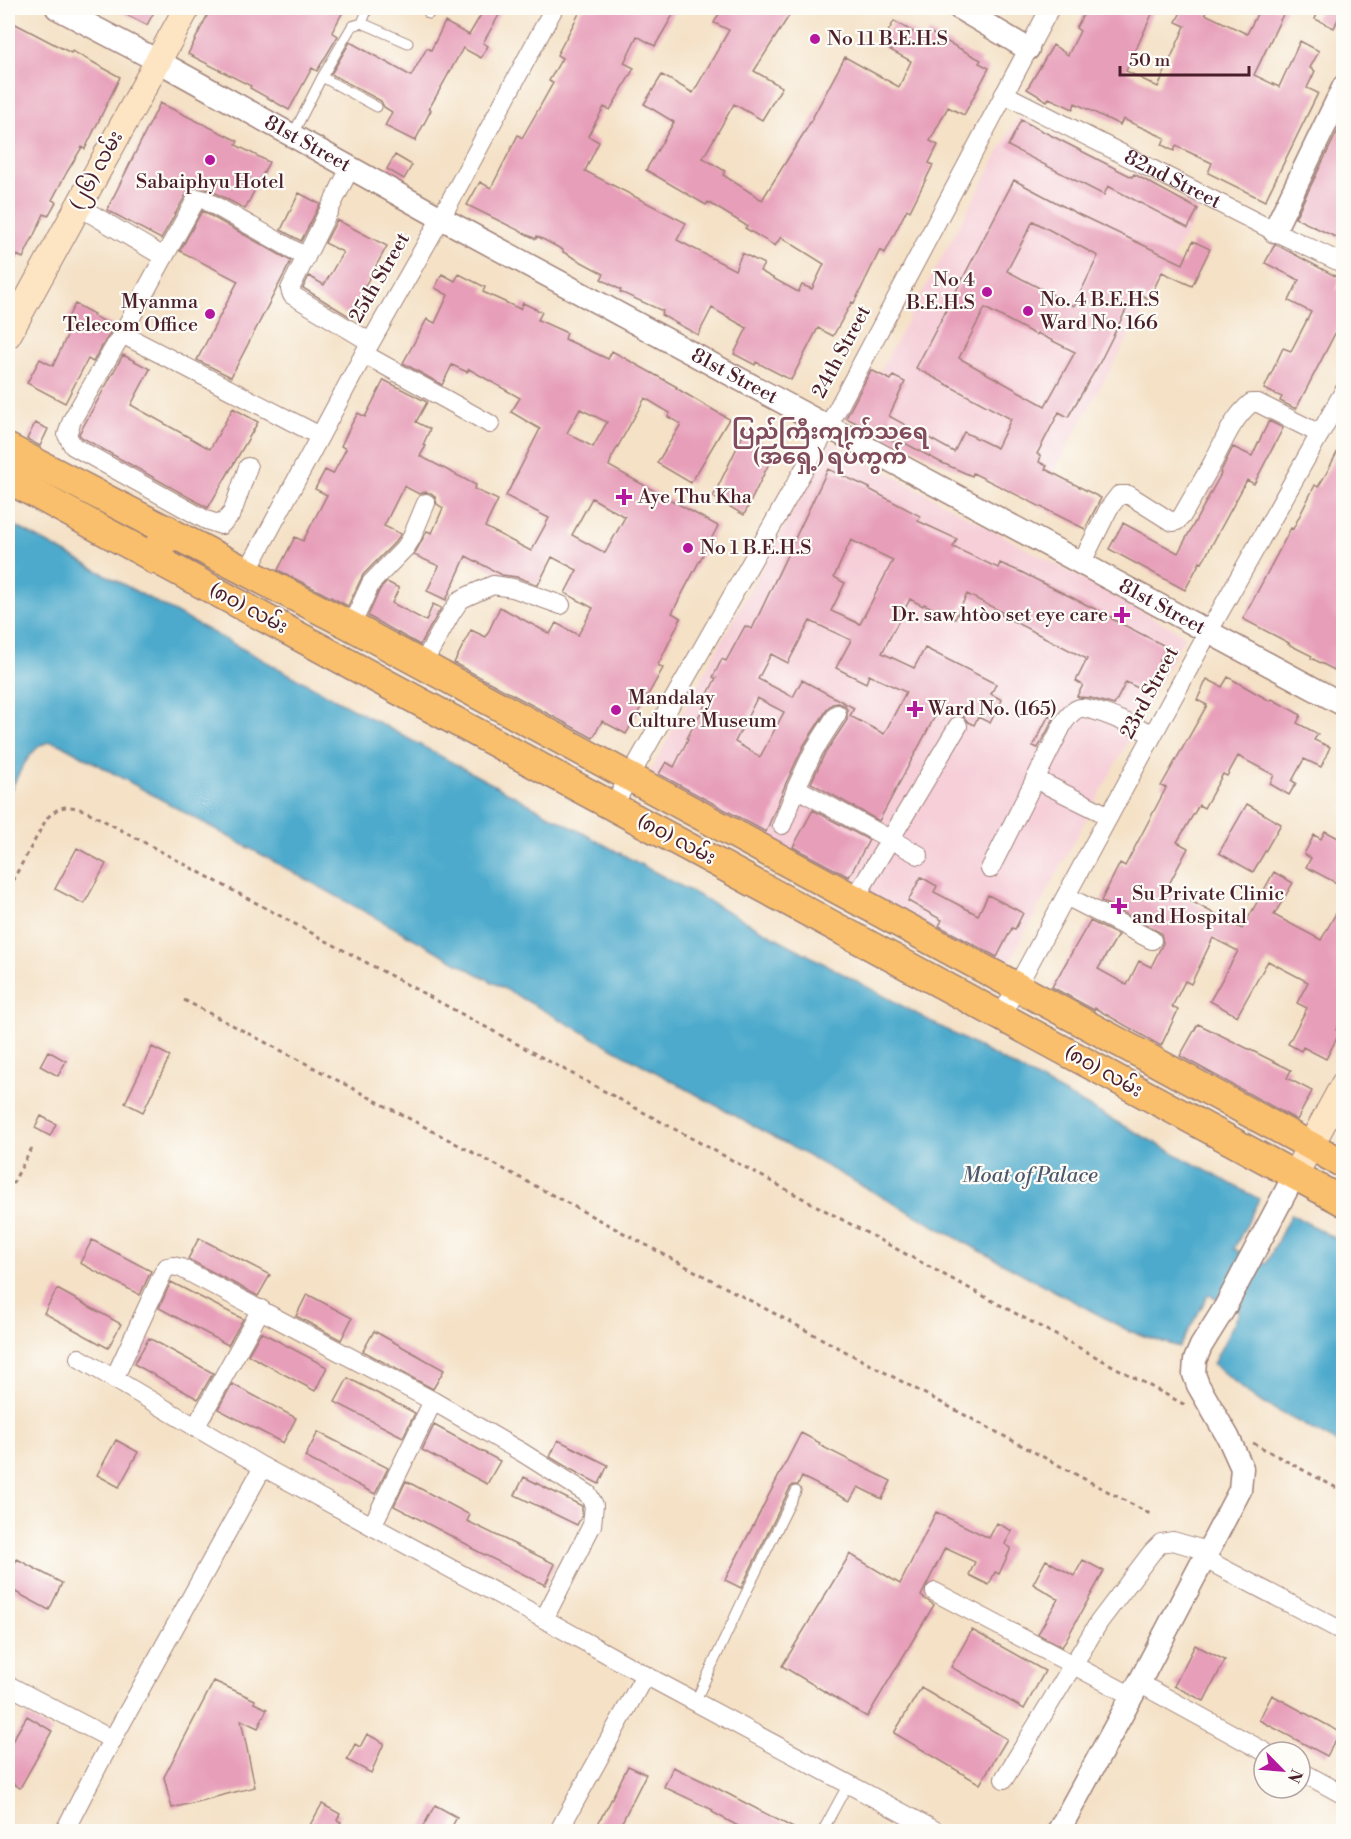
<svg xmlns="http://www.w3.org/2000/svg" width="1351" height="1839" viewBox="0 0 1351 1839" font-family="'Libre Bodoni','Noto Sans Myanmar',serif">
<rect width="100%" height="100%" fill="#fdfcf7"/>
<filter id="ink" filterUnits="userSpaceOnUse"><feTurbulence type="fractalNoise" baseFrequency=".0167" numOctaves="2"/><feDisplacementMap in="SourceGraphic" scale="12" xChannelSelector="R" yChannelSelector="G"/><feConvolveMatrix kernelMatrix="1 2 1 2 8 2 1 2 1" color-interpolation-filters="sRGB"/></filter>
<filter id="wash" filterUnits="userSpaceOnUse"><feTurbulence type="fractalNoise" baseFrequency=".008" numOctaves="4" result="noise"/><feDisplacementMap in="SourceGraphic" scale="24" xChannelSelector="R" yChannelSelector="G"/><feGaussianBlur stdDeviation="1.35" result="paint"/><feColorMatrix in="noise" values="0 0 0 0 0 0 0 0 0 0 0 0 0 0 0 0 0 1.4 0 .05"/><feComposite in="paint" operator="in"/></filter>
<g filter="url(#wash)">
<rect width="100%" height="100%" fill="#f4e1c6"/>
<path fill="#f6cfd9" d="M1018,117L1198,212L1037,501L859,410Z
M831,442L1185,635L1004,972L644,783Z"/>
<path fill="#4eaacc" stroke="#4c647c" stroke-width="1.5" d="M8,522L1259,1199L1234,1249L1266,1264L1291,1214L1343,1243V1446L1256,1399L1213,1364L1240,1311L1209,1294L1179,1347L1129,1331L984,1253L66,747C62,745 56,743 52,742C31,741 16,780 8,795Z"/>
<g id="blocks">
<path fill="#e79fb9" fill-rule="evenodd" d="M113,8H156L147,25Z
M211,8H345L332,32L338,36L317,71L312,68L289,110L250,88L251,86L188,54Z
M485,8H503L483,43L488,46L481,58L463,48L429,109L431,110L415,141L385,126L392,112L384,107L381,101L331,74L350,42L411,76L427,48L431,50L445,22L469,35Z
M582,8H677L655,46L637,36L624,63L634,68L610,110L604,107L588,136L599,142L585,171L686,223L677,240L735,270L742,253L764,264L760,271L798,292L802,285L812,289L824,264L781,237L775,246L745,228L747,226L708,202L706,205L646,170L674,122L644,104L662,75L693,93L729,30L714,23L722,8H744L756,13L759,8H794L754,71L782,87L762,120L734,104L703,158L725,171L723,175L762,200L807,128L845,57L899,87L911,61L881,45L894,21L925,39L929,32L981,60L979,63L989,68L964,115L948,107L930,141L938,145L929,163L933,165L910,211L907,209L885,253L880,250L854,303L852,302L833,336L818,328L791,380L756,362L755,365L734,354L747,328L712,308L698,335L661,315L663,311L620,292L621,290L601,279L604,274L563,252V250L537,236L536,239L467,205L480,182L491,188L518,135L522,138L538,110L553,83L549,81L562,58L557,55Z
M1087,8H1143L1153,12L1126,71L1158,87L1185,26L1176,22L1183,8H1208L1205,14L1247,34L1260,8H1286L1254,75L1279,87L1300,41L1319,51L1310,68L1315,71L1307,88L1318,93L1265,201L1208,173L1212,163L1176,146L1174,151L1162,145L1165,138L1123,119L1120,125L1075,103L1073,109L1049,98L1047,101L1027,89L1053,45L1068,55L1080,31L1076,28Z
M1320,8H1343L1334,28L1315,19Z
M8,20L71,53L72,51L85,58L120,77L85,149L82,147L67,172L52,200L56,202L48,216L44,214L23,258L17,255L8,274Z
M160,103L238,141L236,145L269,162L245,209L210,190L200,187L193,188L187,193L161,239L107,210Z
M1344,118V241L1295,218Z
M1021,120L1132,177L1134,174L1198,209L1188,228L1108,186L1104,195L1008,146Z
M395,155L412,165L404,179L387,169Z
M1014,180L1080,215L1183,264L1193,241L1210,249L1192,286L1162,272L1149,299L1135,292L1099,364L1068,417L1059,412L1037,454L1041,456L1039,462L1047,466L1045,469L1101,498L1085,529L973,473L972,476L940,462L903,442L902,445L846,418L871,370L891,380L893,376L905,382L889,416L954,452L964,432L997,448L1011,419L916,368ZM1033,221L1098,256L1074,306L1007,271ZM985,308L1036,335L1037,333L1075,352L1045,406L959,358Z
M299,193L320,204L301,241L281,230Z
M202,211L291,261L231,377L197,360L238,281L180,251Z
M337,220L387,246L365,286L371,289L352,318L303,288L309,276L324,285L343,252L325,243Z
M1275,244L1341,279L1336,289L1344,293V316L1296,409L1280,401L1282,397L1264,389L1283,348L1291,351L1311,312L1289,301L1299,280L1265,263Z
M442,274L455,281L459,274L485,287L483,292L520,309L523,303L542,312L538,320L567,333L565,339L608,359L612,351L677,387L676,388L703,404L729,419L691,483L657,463L681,424L668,417L670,413L645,398L612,457L609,466L718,526L672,613L681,618L658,665L663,668L626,734L602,721L593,738L454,663L471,630L486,637L500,607L550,634L556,623L578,635L593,608L565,593L577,570L552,557L538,585L517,577L502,575L466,556L446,600L427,591L439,566L414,555L427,531L432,533L443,508L437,504L435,497L431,493L425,492L419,494L404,486L384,526L401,534L396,541L363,575L348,606L278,570L295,537L303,541L327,495L315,489L325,470L333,474L346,449L341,446L352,423L358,413L365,417L384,380L427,402L416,422L430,429L423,445L426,446L420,456L476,485L474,489L498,500L485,527L531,551L549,518L506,496L540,429L511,412L520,398L469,369L467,372L452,365L442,385L403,363L427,319L435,323L448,295L435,288ZM580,409L607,422L593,447L567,433ZM592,498L625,517L605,553L572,535Z
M75,304L94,314L93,316L114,326L93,362L88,359L65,403L27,383L40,359L53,366L71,327L65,323Z
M123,355L150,369L131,405L210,449L233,408L258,422L208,508L81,437L79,434Z
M1269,421L1283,428L1254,484L1247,480L1202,563L1200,562L1185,590L1109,549L1123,523L1178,553L1221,474L1220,473L1233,447L1252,456Z
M35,423L48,429L40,446L27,439Z
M744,433L776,449L744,515L713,497Z
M1344,439V675L1311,658L1312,656L1288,644L1289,643L1243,619L1291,528L1293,529L1315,485L1318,487L1326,474Z
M828,469L870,488L869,489L920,516L918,521L957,539L953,547L998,568L1000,563L1021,572L1113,618L1112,619L1167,647L1144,691L1126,682L1114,705L1091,698L1079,697L1077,696L1083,685L1076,681L1087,659L1001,615L1002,612L967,594L955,619L924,604L923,606L910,599L882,653L914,668L925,648L996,684L991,694L1002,700L990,723L978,717L974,725L968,722L963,716L956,715L940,707L879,821L811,783L824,755L847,720V709L844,705L838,703L832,704L828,708L804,745L786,783L766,832L659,774L666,762L674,767L688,739L687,738L706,703L704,702L716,678L713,677L722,659L726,661L745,626L752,629ZM851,540L893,560L860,624L831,611L845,583L834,577ZM810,621L851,640L836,668L866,683L869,675L906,692L884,734L850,716L854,708L802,680L793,697L758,679L771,654L788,663ZM757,698L784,712L760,757L735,742Z
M387,582L399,588L392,603L426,621L433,604L441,608L420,645L368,616L380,589Z
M1228,677L1270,701L1272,699L1301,715L1297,723L1318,734L1314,740L1330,747L1321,767L1304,759L1292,781L1296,783L1289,795L1270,784L1274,775L1238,756L1227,776L1223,774L1204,808L1199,805L1177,842L1188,848L1167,888L1242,929L1274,872L1293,883L1274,915L1321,940L1344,899V1014L1336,1030L1340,1032L1326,1059L1303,1047L1301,1051L1288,1044L1307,1008L1297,1003L1308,982L1268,961L1237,1016L1210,1001L1238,951L1213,938L1191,984L1185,981L1172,1007L1178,1010L1161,1046L1095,1008L1094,1010L1052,987L1090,921L1118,935L1098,969L1127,985L1139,961L1151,967L1163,943L1161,933L1101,901L1120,863L1125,866L1166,788L1161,786L1207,705L1197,700L1207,679L1222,687Z
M1049,715L1054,718L1038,748L1033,746Z
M1247,804L1281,824L1253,872L1219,853Z
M813,810L869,840L849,877L793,847Z
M1325,831L1344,841V887L1306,867L1311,858L1304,854L1314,835L1321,839Z
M77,848L106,864L84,904L55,889Z
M921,877L937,886L934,892L978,915L988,895L1023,913L1015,929L1012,928L997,957L939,926L942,920L908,901Z
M1198,1024L1291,1070L1287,1078L1312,1091L1297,1120L1180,1056Z
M152,1047L170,1056L143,1112L125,1103Z
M48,1051L66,1061L58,1076L40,1066Z
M41,1116L56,1124L50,1136L35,1128Z
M199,1238L270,1275L258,1296L188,1259Z
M92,1240L151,1271L140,1295L80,1263Z
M171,1282L243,1319L228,1345L159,1308Z
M57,1289L121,1324L108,1348L44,1313Z
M307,1294L352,1318L341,1340L296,1316Z
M374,1331L444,1370L433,1389L363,1351Z
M261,1332L327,1367L315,1391L248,1355Z
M149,1338L213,1373L198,1399L134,1364Z
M348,1378L415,1413L403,1437L335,1402Z
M232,1384L296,1418L283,1443L218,1409Z
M434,1425L500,1461L487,1484L422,1450Z
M318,1432L388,1468L375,1494L305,1457Z
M801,1433L820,1443L819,1445L891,1481L882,1499L858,1487L850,1501L802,1477L798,1485H793L790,1488L741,1588L725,1580Z
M116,1440L138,1452L119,1487L97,1475Z
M558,1440L608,1465L599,1484L570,1469L550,1457Z
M524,1477L582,1506V1515L577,1525L515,1495Z
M406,1481L470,1515L467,1521L555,1564L545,1585L471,1548L472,1547L394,1506Z
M936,1512L989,1538L997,1523L1012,1531L1005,1544L1011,1548L999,1574L995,1572L989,1585L969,1575L975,1562L945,1548L921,1596L934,1605L867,1717L782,1666L850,1554L900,1584Z
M17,1559L62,1583L49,1610L8,1588V1576Z
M1046,1560L1074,1576L1083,1560L1104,1571L1062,1647L1038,1634L1058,1599L1033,1584Z
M972,1630L1045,1671L1024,1709L951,1667Z
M1195,1645L1225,1660L1204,1701L1174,1686Z
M214,1681L255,1700L254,1703L267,1709L258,1728L241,1720L255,1787L172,1808L164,1777Z
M921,1688L1007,1739L980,1784L894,1733Z
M1272,1695L1340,1732L1327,1756L1259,1720Z
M27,1716L52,1731L20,1788L8,1780V1748Z
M367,1734L384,1743L371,1773L347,1760L355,1744L360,1747Z
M628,1766L646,1774L617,1832H594L603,1814H604Z
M673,1767L711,1785L801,1832H749L712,1812L713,1810L664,1787Z
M322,1804L340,1814L337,1820L341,1822L336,1832H306Z
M435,1805L457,1817L449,1832H420Z"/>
</g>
</g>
<g filter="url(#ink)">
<use href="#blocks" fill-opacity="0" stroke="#9f8078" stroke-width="1.5"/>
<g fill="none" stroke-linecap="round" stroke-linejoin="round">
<defs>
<path id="service" d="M429,14L432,8
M362,23L368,8
M322,77L377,107
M292,136L322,77L352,26L362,23L408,43
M695,1702L744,1597L796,1491
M822,1832L848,1784"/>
<g id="minor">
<path id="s1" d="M1004,94L1274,231L1344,264"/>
<path d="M350,168L290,289L292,295L370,342"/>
<path d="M78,206L164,257L122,334L72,420L67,435L73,446L206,520L221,525L232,513L248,467"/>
<path d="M164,257L197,198L205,200L306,257"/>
<path d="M122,334L320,436"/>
<path d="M364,354L490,424"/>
<path d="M1081,564L1109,508L1119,495H1129L1167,519L1173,522L1177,521L1182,516C1192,498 1203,480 1213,462C1224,441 1232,419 1251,403H1258L1320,434"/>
<path d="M247,572L364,354L441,218L554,8"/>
<path d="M351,626L371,583L405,548L411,539L426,503"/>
<path d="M422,665L450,615L460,600L470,595L493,585L513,588L561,605"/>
<path d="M1035,779L1109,816"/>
<path d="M796,788L919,855"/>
<path d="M613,806L828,427L1050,8"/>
<path d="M782,825L798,784L814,750L837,714"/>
<path d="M990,869L1064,722C1069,716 1074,708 1082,708C1096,708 1138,728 1153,734"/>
<path d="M1066,896L1152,940"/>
<path d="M854,900L958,726"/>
<path d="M1001,1016L1209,631L1344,391"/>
<path d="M79,1358L263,1467L544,1619L645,1675L938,1832"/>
<path d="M114,1379L163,1273L167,1267L173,1266L181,1268L433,1401L523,1453L588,1494L594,1505L592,1525L544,1619"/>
<path d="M195,1428L261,1309"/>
<path d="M372,1526L433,1401"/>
<path d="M1203,1558L1344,1632"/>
<path d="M935,1592L1132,1696"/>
<path d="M1139,1683L1265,1752"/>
<path d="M8,1685L113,1740"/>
<path d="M1300,1771L1344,1795"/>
<path d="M1004,1779L1099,1622L1152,1552L1161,1543L1173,1541L1207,1551"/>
<path d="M64,1832L99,1764L263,1467"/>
<path d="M558,1832L645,1675"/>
</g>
<g id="tertiary">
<path id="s2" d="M57,8L158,61L441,218L1344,705"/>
<path d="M959,8L1028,49"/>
<path d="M1274,231L1344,86"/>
<path d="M1058,1832L1139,1683L1240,1490L1242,1468L1228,1437L1198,1385L1194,1374L1195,1360L1201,1346L1224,1309L1294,1176"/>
</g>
<path id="secondary" d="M8,335L187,8
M1294,1176L1344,1084"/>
<path id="primary" d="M8,448L351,626L1344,1164
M8,479L1344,1202"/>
<path id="trunk" d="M154,559L167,530"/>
</defs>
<use href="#service" stroke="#9f8078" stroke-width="11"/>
<use href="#minor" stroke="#9f8078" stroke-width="20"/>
<use href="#tertiary" stroke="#9f8078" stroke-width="25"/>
<use href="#secondary" stroke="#9f8078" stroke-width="28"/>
<use href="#primary" stroke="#9f8078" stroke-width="31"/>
<use href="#trunk" stroke="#9f8078" stroke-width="32"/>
<path stroke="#9f8078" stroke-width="3" stroke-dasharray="4.5 4.5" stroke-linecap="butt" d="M8,889L47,818C61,804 68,805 86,811L1187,1406
M184,1000L305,1063L1152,1515
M8,1192L33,1146
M1253,1443L1344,1492"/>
<use href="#service" stroke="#fff" stroke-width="9"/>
<use href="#minor" stroke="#fff" stroke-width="18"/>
<use href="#tertiary" stroke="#fff" stroke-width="22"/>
<use href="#secondary" stroke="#fde5c4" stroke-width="26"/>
<use href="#primary" stroke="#f9bf6c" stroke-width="28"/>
<use href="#trunk" stroke="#f9bf6c" stroke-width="30"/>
</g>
</g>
<g fill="#b5179e" stroke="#fdfcf7" stroke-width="2">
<circle cx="815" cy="39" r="6"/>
<circle cx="210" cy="160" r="6"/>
<circle cx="987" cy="292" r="6"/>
<circle cx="1028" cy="311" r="6"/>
<circle cx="210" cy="314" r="6"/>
<path d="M621 488h6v6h6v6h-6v6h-6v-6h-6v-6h6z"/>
<circle cx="688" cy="548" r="6"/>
<path d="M1119 606h6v6h6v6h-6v6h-6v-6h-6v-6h6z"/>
<path d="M912 700h6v6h6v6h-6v6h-6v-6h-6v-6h6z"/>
<circle cx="616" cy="710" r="6"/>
<path d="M1116 897h6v6h6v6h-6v6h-6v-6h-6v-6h6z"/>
</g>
<g text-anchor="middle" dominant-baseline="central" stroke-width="4.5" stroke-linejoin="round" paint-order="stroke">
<g font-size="20" fill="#4a1f2b" stroke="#fdfcf7" text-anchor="start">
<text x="827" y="39">No 11 B.E.H.S</text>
<text x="210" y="182" text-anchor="middle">Sabaiphyu Hotel</text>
<text x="975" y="280" text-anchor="end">No 4<tspan x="975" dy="23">B.E.H.S</tspan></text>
<text x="1040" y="300">No. 4 B.E.H.S<tspan x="1040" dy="23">Ward No. 166</tspan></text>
<text x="198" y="302" text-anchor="end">Myanma<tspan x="198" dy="23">Telecom Office</tspan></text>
<text x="638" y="497">Aye Thu Kha</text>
<text x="700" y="548">No 1 B.E.H.S</text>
<text x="1108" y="615" text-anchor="end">Dr. saw htòo set eye care</text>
<text x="628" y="698">Mandalay<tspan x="628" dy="23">Culture Museum</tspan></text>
<text x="928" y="709">Ward No. (165)</text>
<text x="1132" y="894">Su Private Clinic<tspan x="1132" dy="23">and Hospital</tspan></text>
</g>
<g font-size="20" fill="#4a1f2b" stroke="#fdfcf7">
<text stroke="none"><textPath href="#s2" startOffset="285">81st Street</textPath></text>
<text transform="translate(97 171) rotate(-61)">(၂၆) လမ်း</text>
<text stroke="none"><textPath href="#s1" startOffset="189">82nd Street</textPath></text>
<text transform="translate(380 278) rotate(-60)">25th Street</text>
<text transform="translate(842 352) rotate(-62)">24th Street</text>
<text stroke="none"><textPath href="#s2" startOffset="771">81st Street</textPath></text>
<text stroke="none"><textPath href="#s2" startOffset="1257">81st Street</textPath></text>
<text transform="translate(248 609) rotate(28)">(၈၀) လမ်း</text>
<text transform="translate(1150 693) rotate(-62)">23rd Street</text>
<text transform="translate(676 840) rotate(28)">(၈၀) လမ်း</text>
<text transform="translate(1103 1072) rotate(29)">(၈၀) လမ်း</text>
</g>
<g font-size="21" font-style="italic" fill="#4c576b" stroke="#fdfcf7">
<text x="1030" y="1176">Moat of Palace</text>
</g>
<g font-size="22" font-weight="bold" fill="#814c5d" stroke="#fdfcf7">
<text x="830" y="432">ပြည်ကြီးကျက်သရေ<tspan x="830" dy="25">(အရှေ့) ရပ်ကွက်</tspan></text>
</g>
</g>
<rect width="1351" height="1839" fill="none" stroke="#fdfcf7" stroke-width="30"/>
<g transform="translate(1282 1770) rotate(115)"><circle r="28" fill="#fdfcf7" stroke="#b5a4a5" stroke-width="1.5"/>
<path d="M0-4.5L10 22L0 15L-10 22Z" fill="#b5179e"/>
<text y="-9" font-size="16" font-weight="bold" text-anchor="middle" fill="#4a1f2b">N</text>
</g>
<path d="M1120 66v9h129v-9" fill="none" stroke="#4a1f2b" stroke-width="3"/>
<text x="1129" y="66" font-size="18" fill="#4a1f2b" stroke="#fdfcf7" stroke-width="4.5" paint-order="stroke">50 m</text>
</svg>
